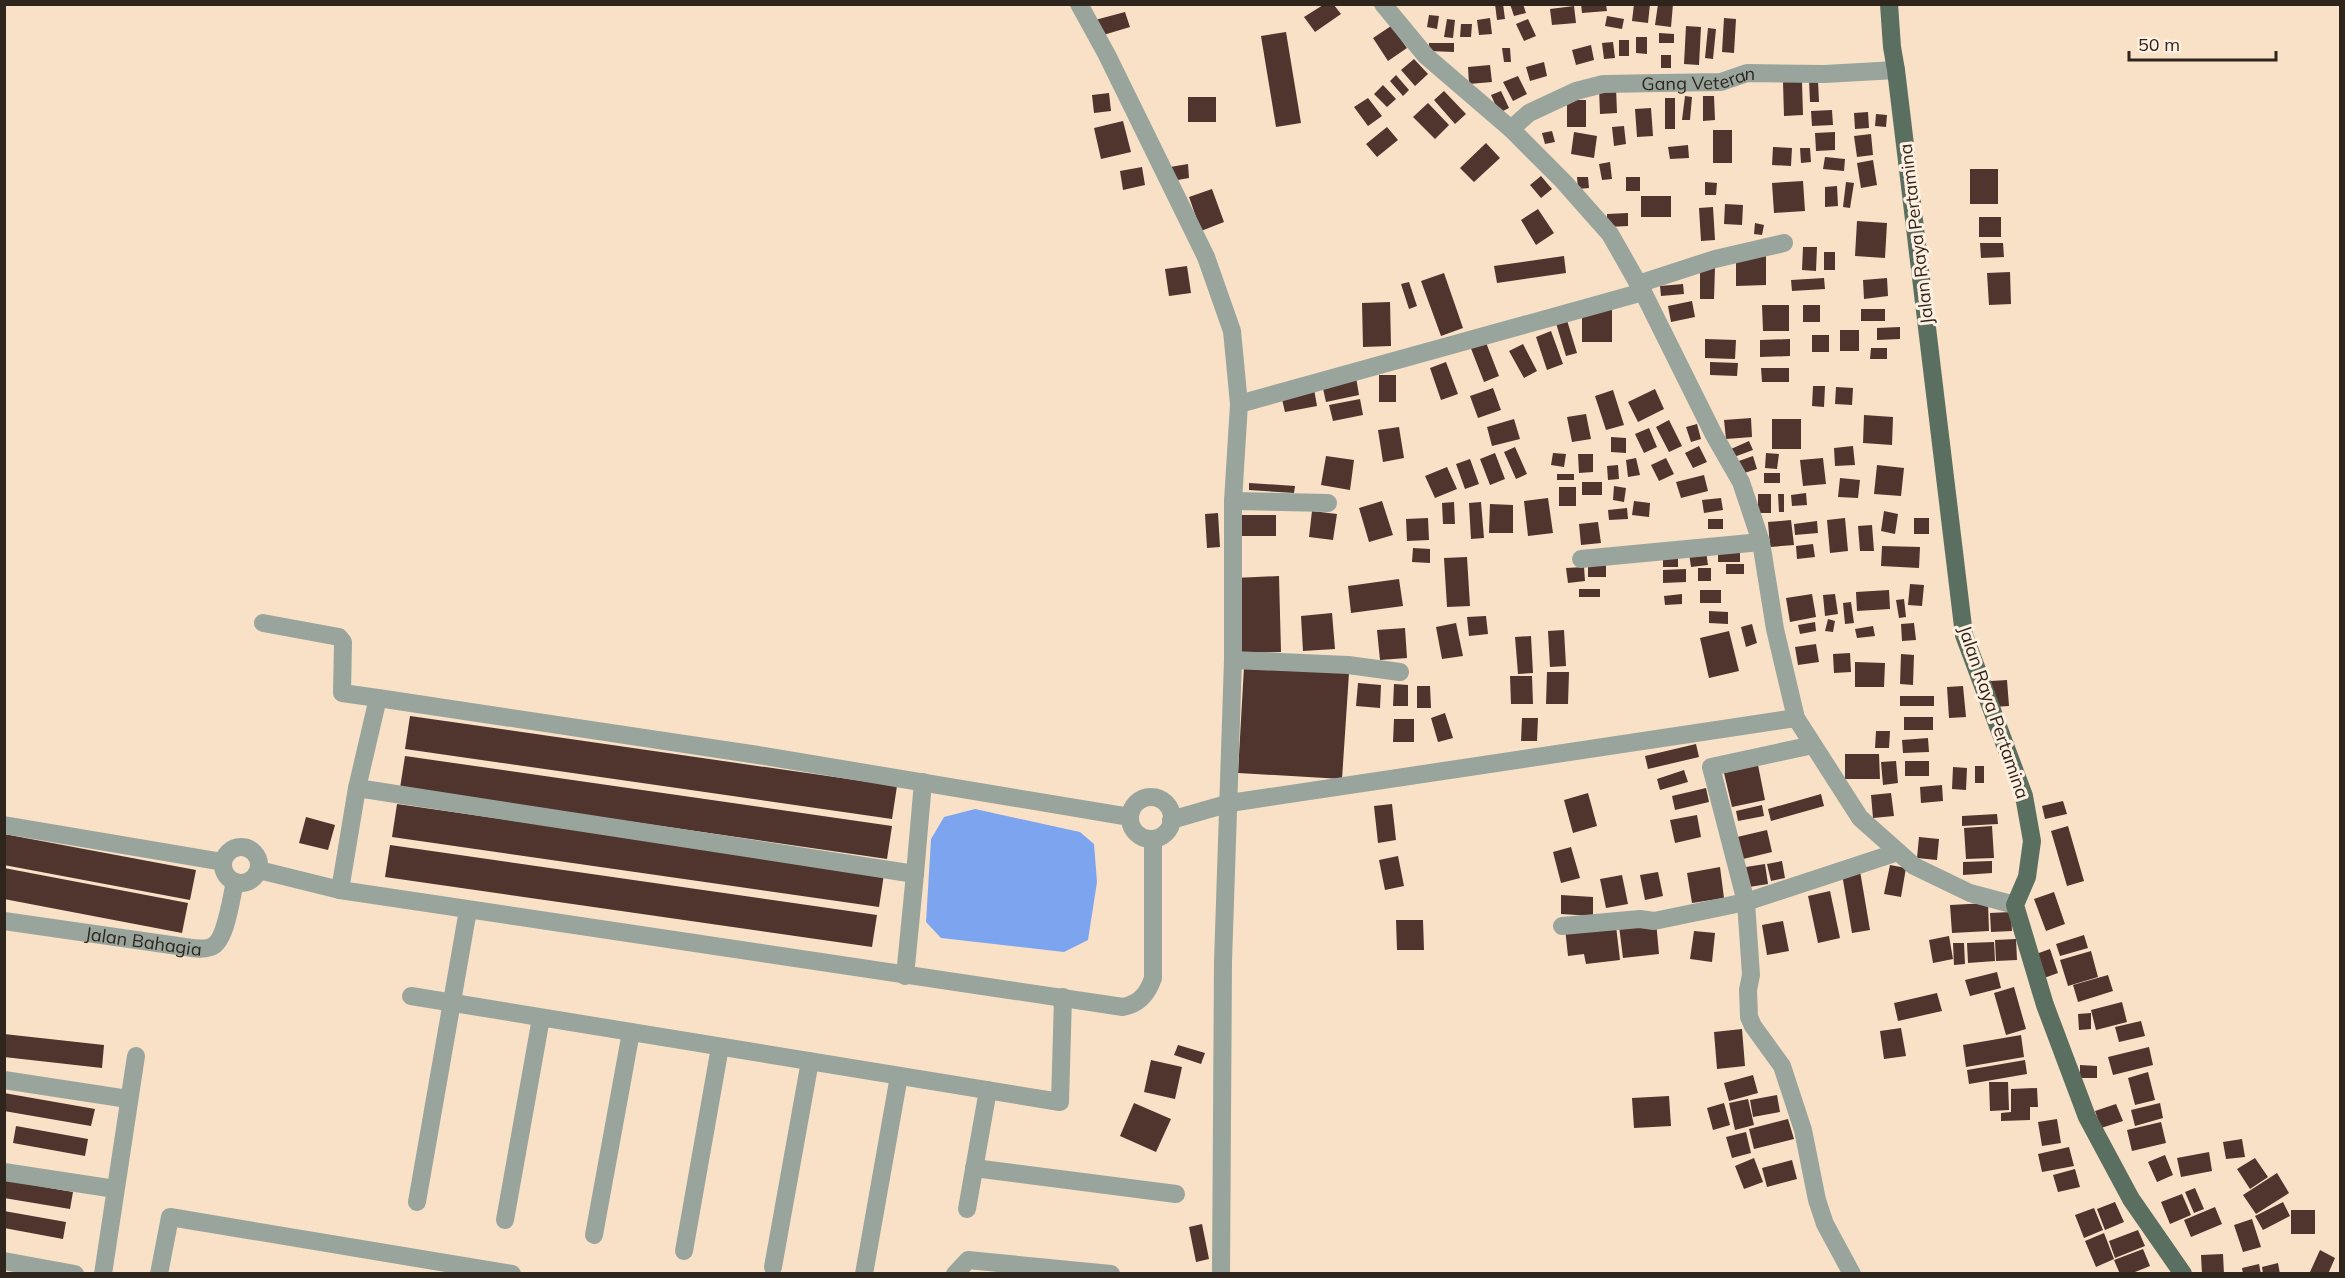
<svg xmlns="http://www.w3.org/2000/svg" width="2345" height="1278" viewBox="0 0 2345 1278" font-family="Mulish,sans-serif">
<rect width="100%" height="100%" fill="#f9e1c8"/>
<path fill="#7da4ef" d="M975,809L1080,832L1094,844L1097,882L1088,940L1064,952L941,938L926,922L931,839L944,817Z"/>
<path fill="#50342e" d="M1495,4H1503L1505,19L1497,20Z
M1510,4H1523L1526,13L1514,16Z
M1581,4H1606L1607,11L1582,13Z
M1634,4H1650L1648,23L1632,21Z
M1658,4H1673L1671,27L1655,25Z
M1323,5H1334L1341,14L1315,32L1304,17Z
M1574,6L1576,23L1552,25L1550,9Z
M1125,12L1130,27L1100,36L1095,20Z
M1429,15L1439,16L1437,29L1427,27Z
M1607,16L1624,19L1622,29L1605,26Z
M1490,18L1492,34L1479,35L1477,20Z
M1724,18L1736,19L1734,53L1722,52Z
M1447,19L1455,20L1453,38L1444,37Z
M1528,19L1536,36L1524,41L1516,24Z
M1461,24H1472L1471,37H1460Z
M1391,26L1407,48L1388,61L1373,38Z
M1686,26L1701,27L1699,65L1684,64Z
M1708,28L1716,29L1713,59L1705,58Z
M1286,32L1301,123L1276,127L1261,36Z
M1659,33L1674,34V43H1659Z
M1636,37H1647V54L1636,53Z
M1619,40H1629V56H1619Z
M1613,42L1615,58L1604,59L1602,43Z
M1429,43H1454V52L1429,51Z
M1591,45L1594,60L1576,65L1572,50Z
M1502,48H1510L1511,62H1504Z
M1661,55H1671V68H1661Z
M1414,59L1428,74L1415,86L1401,70Z
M1544,62L1547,76L1530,81L1526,67Z
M1490,65L1492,82L1469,84L1468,67Z
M1396,75L1409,90L1403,96L1390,81Z
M1518,76L1527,94L1513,101L1503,82Z
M1809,80H1818L1819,102H1810Z
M1783,82H1802L1803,115L1784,116Z
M1383,85L1396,99L1387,107L1374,94Z
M1616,87L1617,113L1600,114L1599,88Z
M1444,91L1466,114L1455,124L1434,100Z
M1501,91L1509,108L1499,113L1491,95Z
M1109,93L1111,111L1094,113L1092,95Z
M1685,96L1692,97L1690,120H1682Z
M1703,96H1714L1715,120L1703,121Z
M1188,97H1216V122H1188Z
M1368,98L1382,116L1368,126L1354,107Z
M1665,98H1675V129H1665Z
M1567,100H1586V127H1567Z
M1428,103L1449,125L1435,139L1413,117Z
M1651,108L1653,136L1637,137L1635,109Z
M1832,110L1833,125L1812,126L1811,111Z
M1868,112L1869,128L1855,129L1854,113Z
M1876,114L1887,115L1886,127L1875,126Z
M1123,121L1131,152L1101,159L1094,128Z
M1624,126L1626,144L1614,146L1612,127Z
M1387,127L1398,140L1377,157L1366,144Z
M1713,130H1732V163H1713Z
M1552,131L1555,142L1545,144L1542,133Z
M1574,132L1597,136L1594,158L1571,154Z
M1835,132V150L1816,151L1815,133Z
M1871,134L1873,155L1857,157L1854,136Z
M1486,143L1500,158L1474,182L1460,168Z
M1688,145L1689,158L1670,159L1668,147Z
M1773,147L1792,148L1791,166L1772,165Z
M1800,148H1810L1811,162L1801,163Z
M1825,157L1845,159L1844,171L1823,169Z
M1873,160L1877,185L1861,188L1857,163Z
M1610,162L1612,179L1602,180L1599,164Z
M1188,164L1189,178L1172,181L1170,167Z
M1142,167L1145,185L1123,190L1120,171Z
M1970,169H1998V204H1970Z
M1541,176L1552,189L1541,198L1530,185Z
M1577,177H1588L1589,188L1578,189Z
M1626,177H1640V191H1626Z
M1803,181L1805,211L1774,213L1772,183Z
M1705,182L1717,183L1716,195H1705Z
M1846,182L1854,183L1850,208L1843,207Z
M1837,186L1838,206L1825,207V187Z
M1212,189L1224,222L1201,231L1189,197Z
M1641,196H1671V217H1641Z
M1725,204L1743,205L1742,225L1724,224Z
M1713,207L1715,240L1701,241L1699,208Z
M1538,209L1554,233L1536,245L1521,220Z
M1628,213V226L1607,227V214Z
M1979,217H2001V237H1979Z
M1857,221L1887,223L1885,258L1855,256Z
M1755,223L1764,225L1762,235L1754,234Z
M1980,243H2003L2004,257L1981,258Z
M1803,247H1817L1816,271L1802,270Z
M1824,252H1835V270H1824Z
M1766,254V285L1736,286V255Z
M1564,256L1566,273L1497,283L1494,266Z
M1187,266L1191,293L1169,296L1165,269Z
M1700,267H1715L1714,299H1700Z
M2010,272L2011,304L1989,305L1987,273Z
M1444,273L1463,328L1441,336L1421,281Z
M1824,278L1825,289L1792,291L1791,280Z
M1887,278L1888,296L1864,299L1863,280Z
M1409,282L1417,306L1409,309L1401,284Z
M1683,284L1684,294L1661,296L1660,286Z
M1692,301L1695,317L1671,322L1668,306Z
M1390,302L1391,346L1363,347L1362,303Z
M1762,305H1789V331H1763Z
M1803,305H1820V322H1803Z
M1582,309H1612V342H1582Z
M1861,309H1885V321H1861Z
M1566,317L1577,353L1566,356L1555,320Z
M1900,327V339L1877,340V328Z
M1840,330H1859V351H1840Z
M1551,331L1563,364L1547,370L1536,337Z
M1812,335H1829V352H1812Z
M1705,339L1736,340L1735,359L1705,358Z
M1790,339V356L1760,357V340Z
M1485,340L1499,376L1484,382L1470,346Z
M1523,344L1537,371L1524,378L1509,351Z
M1871,348H1887V359H1870Z
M1446,362L1458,394L1441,400L1430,368Z
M1710,362L1738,363L1737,376L1710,375Z
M1761,368H1789V382H1762Z
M1379,375H1396V402H1379Z
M1356,377L1359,395L1326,402L1322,384Z
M1813,386H1825L1824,407L1812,406Z
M1836,387L1853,388L1852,405L1835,404Z
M1493,388L1501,410L1478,418L1470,396Z
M1314,389L1317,406L1285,412L1281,395Z
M1655,389L1664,409L1638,422L1628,402Z
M1613,390L1624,425L1606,430L1595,396Z
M1360,399L1363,415L1333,421L1329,405Z
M1586,414L1591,439L1572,442L1567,417Z
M1864,415L1893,417L1892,445L1863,443Z
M1751,418L1752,437L1726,439L1724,420Z
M1514,419L1520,439L1492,446L1487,427Z
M1772,419H1801V449H1772Z
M1669,420L1682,446L1669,452L1656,427Z
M1697,424L1701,439L1691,442L1686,427Z
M1399,427L1404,458L1383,462L1378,430Z
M1649,428L1657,447L1644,453L1635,434Z
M1611,437L1626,438V453L1611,452Z
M1749,441L1753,450L1734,457L1731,449Z
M1699,446L1707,462L1693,468L1685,453Z
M1853,446L1855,465L1835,466L1834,448Z
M1515,447L1527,474L1516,479L1504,452Z
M1495,453L1505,479L1490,485L1480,459Z
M1553,453L1566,454L1564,467L1551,465Z
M1766,453L1779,454L1777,469L1765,468Z
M1578,454H1593V472L1579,473Z
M1326,456L1354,460L1350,490L1321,485Z
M1753,456L1757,469L1741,474L1736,462Z
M1636,458L1640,475L1628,477L1626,460Z
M1666,458L1674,474L1659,481L1651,465Z
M1823,458L1826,484L1803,486L1800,460Z
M1470,459L1479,484L1465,489L1456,464Z
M1618,465L1619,479L1608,480L1607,466Z
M1877,465L1904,468L1901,496L1874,494Z
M1447,467L1457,489L1435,498L1425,476Z
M1764,473H1780V483H1764Z
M1557,474H1574V480H1557Z
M1704,475L1708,491L1681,498L1676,482Z
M1840,478L1860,480L1858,498L1838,497Z
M1582,482H1602V495H1582Z
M1249,483L1295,486L1294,493L1249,490Z
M1614,486L1626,488L1624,502L1613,500Z
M1559,487H1576V506H1559Z
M1806,493L1807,505L1792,506L1791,495Z
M1758,494H1771V513H1758Z
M1778,494H1784V512H1779Z
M1548,498L1553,533L1528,536L1524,501Z
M1721,498L1723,510L1704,513L1702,500Z
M1382,501L1393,535L1369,542L1359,508Z
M1634,501L1650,503L1649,517L1632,515Z
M1454,502L1455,524H1443L1442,503Z
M1481,502L1484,538L1471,539L1469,503Z
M1490,504L1513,505V533H1489Z
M1627,508L1628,519L1609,520L1608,510Z
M1312,511L1337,514L1333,540L1309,537Z
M1884,511L1898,514L1895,534L1881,531Z
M1218,513L1220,547L1207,548L1205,514Z
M1240,515H1276V536H1240Z
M1428,518L1429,540L1407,541L1406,519Z
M1845,518L1848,551L1830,553L1827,520Z
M1914,518H1929V534H1914Z
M1708,519H1723V529H1708Z
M1791,520L1794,545L1770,547L1768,522Z
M1817,521L1818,533L1795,535L1794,524Z
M1598,522L1601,543L1581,545L1579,524Z
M1872,525L1874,551H1860L1858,526Z
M1813,544L1815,557L1797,559L1796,546Z
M1882,546L1920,547L1919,568L1881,566Z
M1718,547L1740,548V562H1718Z
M1413,548L1430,549V563L1412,562Z
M1706,551L1708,565L1691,567L1689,553Z
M1663,556H1678V567H1663Z
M1467,557L1470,606L1447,607L1444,558Z
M1588,563H1606V577H1588Z
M1726,564H1744V574H1726Z
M1584,567L1585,581L1568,583L1566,568Z
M1698,568H1711V581H1698Z
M1686,569V582L1663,583V570Z
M1279,576L1281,652L1236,653L1234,578Z
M1399,579L1403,606L1351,613L1348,586Z
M1910,584L1924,585L1922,606L1908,605Z
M1579,589H1600V597H1579Z
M1700,590H1721V603H1700Z
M1889,590L1890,609L1857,611L1856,592Z
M1682,594V604L1665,605L1664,596Z
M1812,594L1816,617L1790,622L1786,598Z
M1835,594L1838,614L1825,616L1823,595Z
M1904,599L1906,617L1899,618L1896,600Z
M1851,602L1854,623L1845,624L1843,603Z
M1709,611L1728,612V624L1709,623Z
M1332,613L1335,649L1303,651L1301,616Z
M1486,616L1488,634L1469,636L1467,617Z
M1828,619L1835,621L1833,632L1825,631Z
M1815,622L1816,631L1800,634L1798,625Z
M1456,623L1463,656L1442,659L1436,627Z
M1914,623L1916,640L1902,641L1901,624Z
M1752,624L1757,643L1746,647L1741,627Z
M1873,626L1875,636L1857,638L1855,629Z
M1405,628L1407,658L1380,660L1377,630Z
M1564,630L1566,666L1550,667L1548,631Z
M1729,631L1739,671L1709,678L1700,638Z
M1531,636L1533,673L1518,674L1515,637Z
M1816,644L1819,662L1798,665L1795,647Z
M1850,653L1851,672L1834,673L1833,654Z
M1901,654L1914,655L1913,685L1900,684Z
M1855,662L1885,663L1884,687H1855Z
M1244,667L1349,673L1342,779L1238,773Z
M1547,672H1569L1568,704H1546Z
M1510,676H1532L1533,704H1511Z
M2007,680L2009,706L1993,707L1991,681Z
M1358,683L1381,685L1380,708L1356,706Z
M1394,684L1408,685V706H1393Z
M1417,686H1430L1431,708H1417Z
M1963,686L1966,717L1949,718L1947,687Z
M1900,696H1934V706H1900Z
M1445,713L1453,738L1438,742L1431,718Z
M410,716L897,786L892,819L405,749Z
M1904,717H1933V730H1904Z
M1522,718H1538L1537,741H1521Z
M1394,719H1414V742H1393Z
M1876,731H1890L1889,748H1875Z
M1928,738L1929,752L1903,753L1902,740Z
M1696,744L1699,757L1648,769L1645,756Z
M1845,754H1879L1880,779H1845Z
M405,756L892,826L887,859L400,788Z
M1896,761L1898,783L1883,785L1881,762Z
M1905,761H1929V776H1905Z
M1758,765L1765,800L1732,807L1724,773Z
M1975,766H1984V783H1975Z
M1953,767L1967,768L1966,790L1952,789Z
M1684,770L1688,782L1660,790L1657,779Z
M1942,785L1943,801L1921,803L1920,787Z
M1706,788L1709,802L1675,810L1672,796Z
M1588,793L1597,826L1573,833L1564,800Z
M1891,793L1894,816L1873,818L1871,795Z
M1821,794L1824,806L1771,821L1768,809Z
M2063,801L2067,814L2045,819L2042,806Z
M397,804L884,874L879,907L392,837Z
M1392,804L1396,840L1378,843L1374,806Z
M1762,805L1764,816L1738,821L1736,811Z
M1997,814L1998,824L1962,826V816Z
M1697,815L1701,837L1675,843L1670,820Z
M306,817L335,825L328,850L299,843Z
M1992,826L1994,858L1966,859L1964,828Z
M2068,826L2084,881L2067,886L2051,831Z
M1767,830L1772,852L1743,859L1737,837Z
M4,834L196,870L190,900L4,865Z
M1919,837L1939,839L1937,860L1917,858Z
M390,845L877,915L872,947L385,877Z
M1571,847L1580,878L1561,883L1553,852Z
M1398,856L1404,886L1385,890L1379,860Z
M1782,861L1785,878L1771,881L1767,864Z
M1992,861V873L1963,875V862Z
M1765,864L1768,884L1749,887L1746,867Z
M1890,865L1906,868L1901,897L1884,894Z
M1720,867L1724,898L1692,903L1687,873Z
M4,868L188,903L182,933L4,899Z
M1860,871L1870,930L1852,933L1842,874Z
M1658,872L1663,896L1645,900L1640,875Z
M1622,875L1628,904L1606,908L1600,879Z
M1830,891L1840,938L1818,943L1808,896Z
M2054,892L2065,924L2046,931L2034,899Z
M1561,895L1593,897V916L1561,914Z
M1988,903L1989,931L1952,933L1950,905Z
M2011,912L2012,931L1991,932L1990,913Z
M1396,920H1423L1424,950H1397Z
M1656,921L1659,954L1623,958L1619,926Z
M1783,921L1789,951L1767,955L1762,925Z
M1616,926L1620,960L1586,964L1584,954L1568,956L1565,928Z
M1694,931L1715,933L1712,962L1690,959Z
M2084,935L2088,948L2060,956L2056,944Z
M1949,936L1953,959L1933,963L1929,940Z
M2016,939L2017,960L1996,961L1995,940Z
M1994,942L1995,961L1968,963L1967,943Z
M1953,943H1964L1965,964L1954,965Z
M2050,949L2058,973L2044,978L2036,954Z
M2091,951L2098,977L2068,986L2060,960Z
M1997,972L2001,988L1970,996L1965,980Z
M2108,975L2113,991L2078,1002L2073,985Z
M2014,987L2026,1029L2006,1035L1994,993Z
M1937,993L1942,1011L1898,1021L1894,1003Z
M2122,1002L2127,1022L2096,1030L2091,1010Z
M2091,1013V1029L2079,1030L2078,1014Z
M2141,1021L2145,1036L2119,1042L2115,1027Z
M1901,1028L1906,1056L1884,1059L1880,1031Z
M1742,1029L1745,1066L1717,1069L1714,1032Z
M4,1034L104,1045L102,1068L4,1057Z
M2021,1035L2024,1057L1966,1067L1963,1045Z
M1178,1045L1205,1053L1201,1064L1174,1055Z
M2149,1047L2153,1065L2113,1075L2108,1057Z
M1151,1060L1182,1067L1175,1099L1144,1092Z
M2025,1060L2027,1074L1969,1084L1967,1070Z
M2080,1065L2097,1066V1078H2080Z
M2148,1072L2155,1100L2135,1105L2128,1078Z
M1753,1075L1758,1093L1729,1101L1724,1083Z
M1989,1082H2008L2009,1110L1990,1111Z
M2037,1088L2038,1107H2030V1120L2001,1121V1113L2011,1112V1089Z
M4,1093L95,1109L91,1126L4,1111Z
M1777,1095L1780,1112L1753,1117L1750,1100Z
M1669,1096L1671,1126L1634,1128L1632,1098Z
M1748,1099L1754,1125L1735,1130L1729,1103Z
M1134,1103L1171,1119L1156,1152L1120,1136Z
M1724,1103L1730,1125L1713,1130L1707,1108Z
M2160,1103L2163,1118L2135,1126L2131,1110Z
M2116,1104L2123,1121L2101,1128L2095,1111Z
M1788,1119L1794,1139L1754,1149L1749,1129Z
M2057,1119L2061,1143L2042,1146L2038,1122Z
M2161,1122L2166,1143L2132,1151L2127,1130Z
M16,1126L88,1139L85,1156L13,1143Z
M1746,1132L1751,1153L1732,1158L1726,1137Z
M2242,1139L2245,1157L2226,1159L2223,1142Z
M2069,1147L2074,1166L2042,1172L2038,1154Z
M2209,1152L2212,1171L2181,1177L2177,1158Z
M2165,1155L2173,1175L2157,1182L2148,1162Z
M1754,1158L1763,1182L1744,1189L1735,1166Z
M2255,1158L2268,1177L2250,1189L2237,1169Z
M1792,1160L1797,1179L1767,1187L1762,1168Z
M2075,1169L2080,1187L2058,1192L2053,1175Z
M2277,1173L2289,1193L2256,1214L2243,1195Z
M4,1180L73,1192L70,1209L4,1198Z
M2195,1188L2204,1209L2194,1213L2185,1192Z
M2182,1194L2191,1215L2170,1224L2161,1202Z
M2115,1202L2124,1222L2105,1230L2097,1209Z
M2283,1202L2290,1216L2263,1230L2255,1216Z
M2215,1207L2222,1224L2191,1237L2184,1220Z
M2094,1208L2103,1230L2084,1238L2075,1215Z
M2291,1210H2315V1234H2291Z
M4,1211L66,1222L63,1239L4,1228Z
M2252,1219L2261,1247L2243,1252L2234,1225Z
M1202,1224L1209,1259L1196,1262L1189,1227Z
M2138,1230L2145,1246L2115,1258L2109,1241Z
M2104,1233L2114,1259L2096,1267L2085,1241Z
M2143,1249L2150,1266L2130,1274H2120L2114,1260Z
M2320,1250L2335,1258L2328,1274L2310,1272Z
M2223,1254L2224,1274H2202L2201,1255Z
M2278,1263L2280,1274H2263L2262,1267Z
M2259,1264L2261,1274H2243L2242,1268Z"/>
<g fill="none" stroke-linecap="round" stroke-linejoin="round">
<g stroke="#99a59c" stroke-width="18">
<path d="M1079,4L1107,55L1206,257L1232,331L1239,404L1233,501V660L1223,962L1221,1274"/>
<path d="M1383,4L1426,56L1511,129L1563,181L1610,234L1643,292L1714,435L1741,482L1761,542L1775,629L1796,718L1860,818L1914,866L1970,893L2015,905"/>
<path id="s1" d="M1511,129L1529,113L1576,91L1603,84L1721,82L1747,73L1825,74L1896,70"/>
<path d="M1638,284L1715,259L1784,243"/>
<path d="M1239,404L1643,292"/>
<path d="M1233,501L1328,503"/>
<path d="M1581,559L1761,542"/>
<path d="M263,623L339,637L343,642L342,693L378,698"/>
<path d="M1233,660L1348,665L1400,672"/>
<path d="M1813,745L1711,767L1746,902L1751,975L1748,990L1749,1017L1753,1026L1782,1066L1803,1130L1817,1200L1825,1224L1852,1274"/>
<path d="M357,788L915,874L905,976"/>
<circle cx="1151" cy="818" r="21"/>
<path d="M1171,820L1230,803L1796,718"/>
<path d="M4,825L223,862"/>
<circle cx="241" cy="865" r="18"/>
<path d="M259,870L340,890L1123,1007C1140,1004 1148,993 1153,978V839"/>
<path d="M915,874L923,782"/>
<path d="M340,890L357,788L378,698L758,755L1130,817"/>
<path id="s2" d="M4,921L178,946C188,947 201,951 211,947C226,942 231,898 235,882"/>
<path d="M1562,926L1640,919L1654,921L1746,902L1898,852"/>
<path d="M411,996L1060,1102L1063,997"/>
<path d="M4,1080L128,1099"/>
<path d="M974,1168L1176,1194"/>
<path d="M4,1172L115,1189"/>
<path d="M417,1202L468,910"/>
<path d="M967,1209L988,1090"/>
<path d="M505,1220L541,1018"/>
<path d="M594,1235L631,1032"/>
<path d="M684,1251L720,1047"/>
<path d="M4,1261L75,1274"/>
<path d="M773,1267L810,1061"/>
<path d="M103,1274L136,1056"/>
<path d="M159,1274L170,1217L512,1274"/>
<path d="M864,1274L899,1076"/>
<path d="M955,1274L968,1260L1111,1274"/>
</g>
<path stroke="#5a6f5f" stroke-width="18" d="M1889,4L1892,47L1896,70L1964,635L2024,796L2032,841L2027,877L2015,905L2045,1005L2087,1117L2131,1199L2183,1274"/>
</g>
<g text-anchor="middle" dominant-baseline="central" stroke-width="6" stroke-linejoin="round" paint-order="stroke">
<g font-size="18" fill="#2e251c" stroke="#fff0e1">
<text stroke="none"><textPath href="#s1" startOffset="200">Gang Veteran</textPath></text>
<text transform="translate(1916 234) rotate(-97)">Jalan Raya Pertamina</text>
<text transform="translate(1994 712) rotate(71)">Jalan Raya Pertamina</text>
<text stroke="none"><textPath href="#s2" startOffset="141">Jalan Bahagia</textPath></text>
</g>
</g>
<rect width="2345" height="1278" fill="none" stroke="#2e251c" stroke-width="12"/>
<path d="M2129 51v9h147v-9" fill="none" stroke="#2e251c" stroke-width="3"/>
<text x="2138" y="51" font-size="18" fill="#2e251c" stroke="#fff0e1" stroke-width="4.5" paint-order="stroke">50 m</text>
</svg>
